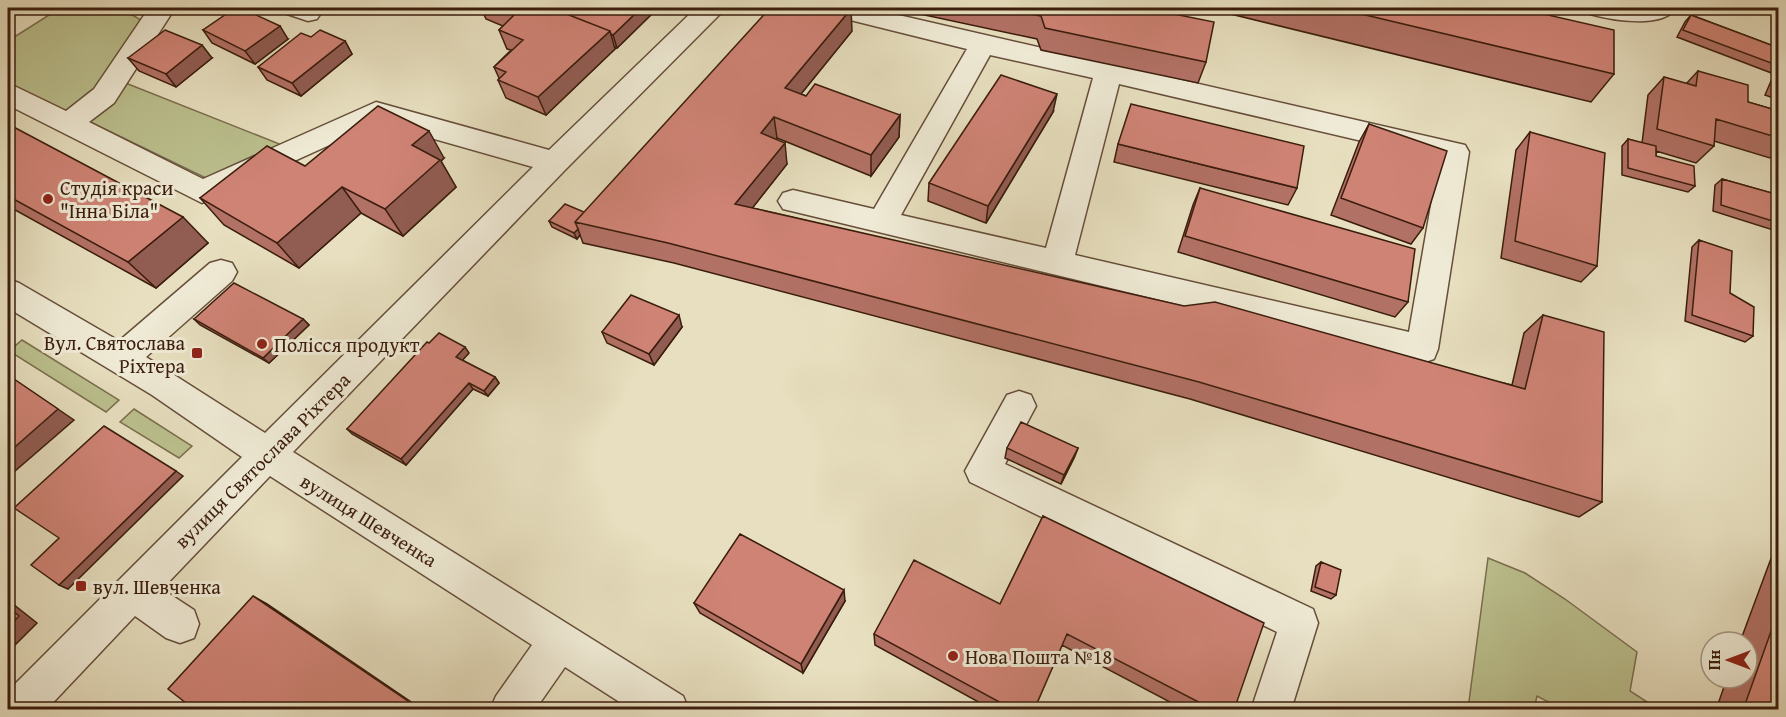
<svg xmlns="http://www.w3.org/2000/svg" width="1786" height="717" viewBox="0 0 1786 717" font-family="'Gentium Book Plus',serif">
<rect width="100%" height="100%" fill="#e7dfbf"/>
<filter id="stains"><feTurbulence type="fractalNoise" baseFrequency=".00333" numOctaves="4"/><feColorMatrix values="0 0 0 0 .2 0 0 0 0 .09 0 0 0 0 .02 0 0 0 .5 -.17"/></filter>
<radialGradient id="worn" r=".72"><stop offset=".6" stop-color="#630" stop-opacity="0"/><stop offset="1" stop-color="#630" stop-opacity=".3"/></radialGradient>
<path fill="#bbc08e" stroke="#7b6e4e" stroke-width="1.5" d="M60,8H120L141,20L99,92L71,115L8,83V41Z
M123,82L287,147L212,181L84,119Z
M22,340L119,400L106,412L9,351Z
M134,409L192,446L179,458L120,422Z
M1488,558L1525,573L1565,599L1637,652L1630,691L1658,709H1562L1537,696L1534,709H1468Z"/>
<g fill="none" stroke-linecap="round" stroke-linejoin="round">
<defs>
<path id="minor" d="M149,8H175L114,103L89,122L203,179L376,102L549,150L696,8H723L720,14L564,171L293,452L683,696L689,710H632L565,667L535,710H490L496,696L532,645L270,476L162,589L194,610L199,624L194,638L180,643L166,638L135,616L46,710H8V691L242,457L152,395L8,308V279L19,283L119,341L210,263L221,260L232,263L237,272L232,281L146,357L265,433L533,167L378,123L202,203L8,105V83L66,111L94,89Z
M284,8H317L321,13L317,19L308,21L287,14Z
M823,8H868L1465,145L1469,152L1438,349L1434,359L1422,363L783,209L778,201L783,193L793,190L874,209L967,49L826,14ZM990,55L1093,78L1046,248L901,215ZM1119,84L1439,159L1409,332L1075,255Z
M1586,8H1676C1663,29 1611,20 1590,14Z
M1019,391L1031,395L1036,406L1005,464L1313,609L1318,623L1291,710H1251L1277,632L970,482L965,471L1007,395Z"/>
</defs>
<use href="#minor" stroke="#664e3a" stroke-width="3"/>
<use href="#minor" fill="#efead5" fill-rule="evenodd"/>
</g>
<path fill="#b27165" stroke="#3b1d0d" stroke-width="1.5" d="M481,8H560L557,10L559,11L563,8H658L617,48L615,47V49L546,115L506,98L498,80L499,78L494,67L511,50L507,49L499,30L503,26L486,19Z
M892,8H1144L1206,62L1198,83L1041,50L1037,39Z
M1206,8H1517L1614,74L1591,102Z
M1691,15L1779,48V100L1765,95L1774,74L1677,37L1685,22Z
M203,30L288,39L255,64L212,43Z
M852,31L801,94L806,96L900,115L899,137L871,176L777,138L776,139L787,164L752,208L1512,385L1524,333L1543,315L1602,502L1579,517L1190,399L674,263L583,243L580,235L577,239L552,227L549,221L584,212Z
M311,37L345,41L352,54L301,96L267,80L258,67Z
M128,58H212L176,87L139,71Z
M1698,71L1748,102L1779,111V150L1770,158L1714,141V146L1696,163L1656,151V156L1695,186L1688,192L1622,175V146L1628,139L1642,143L1648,95L1664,77L1686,84Z
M1053,112L986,223L928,201L929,183Z
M8,124L208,243L156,288L8,206Z
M1369,124L1423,228L1411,244L1331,215L1359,142Z
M1530,132L1597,266L1581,282L1501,258L1516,150Z
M1118,144L1297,188L1288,205L1114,162Z
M444,158L441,161L456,187L403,236L361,213L299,268L224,225L200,198L305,166Z
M1722,179L1779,195V225L1773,230L1713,211L1715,185Z
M1200,188L1408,302L1395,317L1178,252L1193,205Z
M1699,240L1753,336L1745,342L1685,321L1692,247Z
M194,319H303L309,325L269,363L200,325Z
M682,327L654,365L607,343L602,332Z
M469,353L462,360L495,377L499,383L488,396L473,389L406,465L352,434L347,429Z
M1007,448H1078L1074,458L1061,484L1005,458Z
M1043,516L1234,710H1185L1062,645L1034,710H993L875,645L874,634L1000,604Z
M1779,537V710H1716L1727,678H1747V642H1740Z
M1321,562L1336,595L1331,599L1311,591L1316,566Z
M845,601L803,673L700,613L694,603Z"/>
<path fill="#915c52" stroke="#3b1d0d" stroke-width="1.5" d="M641,8H658L617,48L613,35Z
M851,9L852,31L788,110L785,88Z
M280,26L288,39L255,64L245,51Z
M610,31L615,49L546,115L538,97Z
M345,41L352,54L301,96L292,83Z
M202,45L212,58L176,87L166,74Z
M1057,94L1053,112L986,223L988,206Z
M900,115L899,137L871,176V155Z
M774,117L777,138L764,154L761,133Z
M429,131L444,158L441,161L456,187L403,236L385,209L412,145Z
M785,143L787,164L739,225L735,204Z
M342,187L361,213L299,268L277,243Z
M183,217L208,243L156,288L128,262Z
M578,229L580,235L577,239L574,233Z
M679,315L682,327L654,365L649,354Z
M303,319L309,325L269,363L263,358Z
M465,347L469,353L460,363L456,357Z
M8,375L74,420L8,477Z
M495,377L499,383L488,396L484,391Z
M469,383L473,389L406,465L401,459Z
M1078,448L1074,458L1061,484L1064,475Z
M176,471L183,476L68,589L59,585Z
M844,590L845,601L803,673L801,664Z
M253,596L267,604L423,710H421Z
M8,600L37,623L8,652Z
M244,702L257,710H238Z"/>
<path fill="#cf8375" stroke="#3b1d0d" stroke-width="1.5" d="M235,8H241L280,26L245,51L203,30Z
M495,8H551L610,31L538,97L498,80L506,72L494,67L523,40L499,30L514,15Z
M563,8H641L613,35L611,34L610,31L559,11Z
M770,8H846L851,9L785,88L806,96L815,84L900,115L871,155L774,117L761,133L785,143L735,204L1184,306L1215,302L1525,389L1543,315L1604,332L1602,502L1199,382L668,243L575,222Z
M998,8H1144L1214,22L1206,62L1045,28L1041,16Z
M1336,8H1517L1614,30V74Z
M1691,15L1779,48V66L1683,30Z
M165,30L202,45L166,74L128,58Z
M320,30L345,41L292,83L258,67L301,33L311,37Z
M1698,71L1748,85V102L1779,111V138L1716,119L1714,146L1657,129L1664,77L1696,86Z
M1779,72V91L1772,88Z
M1001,75L1057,94L988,206L929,183Z
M1131,104L1304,146L1297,188L1118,144Z
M378,106L429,131L412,145L440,160L385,209L342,187L277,243L200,198L267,146L305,166Z
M8,124L183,217L128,262L8,196Z
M1369,124L1447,151L1423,228L1341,198Z
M1530,132L1605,153L1597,266L1515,241Z
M1628,139L1656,146V156L1694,166L1695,186L1628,168Z
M1722,179L1779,195V223L1721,205Z
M1200,188L1415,249L1408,302L1185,236Z
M565,204L584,212L575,222L578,229L574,233L549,221Z
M1699,240L1732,251L1730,293L1754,307L1753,336L1692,315Z
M234,283L303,319L263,358L194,319Z
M631,295L679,315L649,354L602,332Z
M439,333L465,347L456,357L495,377L484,391L469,383L401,459L347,429L427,342L429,343Z
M8,375L58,409L8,453Z
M1021,422L1078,448L1064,475L1007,448Z
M104,426L176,471L59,585L31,565L59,538L14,508Z
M1043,516L1264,623L1234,710H1214L1067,634L1034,710H1014L874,634L914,560L1000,604Z
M740,534L844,590L801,664L694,603Z
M1321,562L1341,570L1336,595L1315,587Z
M253,596L421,710H254L244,702L238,710H195L168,689Z
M8,607L19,616L8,627Z
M1779,609V710H1743Z"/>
<g fill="#8f2418" stroke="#efead5" stroke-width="2">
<circle cx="48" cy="199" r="6"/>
<circle cx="262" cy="344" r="6"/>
<rect x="191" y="347" width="12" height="12" rx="3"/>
<rect x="75" y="580" width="12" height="12" rx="3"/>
<circle cx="953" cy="656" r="6"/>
</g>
<g text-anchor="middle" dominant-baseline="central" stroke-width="6" stroke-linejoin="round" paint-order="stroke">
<g font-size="20" fill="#3b1d0d" stroke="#efead5" text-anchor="start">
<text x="60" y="187">Студія краси<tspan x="60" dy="23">"Інна Біла"</tspan></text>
<text x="185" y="342" text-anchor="end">Вул. Святослава<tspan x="185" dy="23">Ріхтера</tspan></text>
<text x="274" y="344">Полісся продукт</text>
<text x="93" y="586">вул. Шевченка</text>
<text x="965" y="656">Нова Пошта №18</text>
</g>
<g font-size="20" fill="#3b1d0d" stroke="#efead5">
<text transform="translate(262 460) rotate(-45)">вулиця Святослава Ріхтера</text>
<text transform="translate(369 520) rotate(32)">вулиця Шевченка</text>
</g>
</g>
<rect width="1786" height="717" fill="none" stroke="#e7dfbf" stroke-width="30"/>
<rect x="9" y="9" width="1768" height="699" fill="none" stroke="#3b1d0d" stroke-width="3"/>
<rect x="15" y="15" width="1756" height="687" fill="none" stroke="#3b1d0d" stroke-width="1.5"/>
<g transform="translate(1729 660) rotate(270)"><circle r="28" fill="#efead5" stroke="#a79885" stroke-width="1.5"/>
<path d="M0-4.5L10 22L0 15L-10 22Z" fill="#8f2418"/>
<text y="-9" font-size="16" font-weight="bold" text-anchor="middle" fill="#3b1d0d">Пн</text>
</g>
<rect width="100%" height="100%" filter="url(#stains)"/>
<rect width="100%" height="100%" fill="url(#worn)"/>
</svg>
